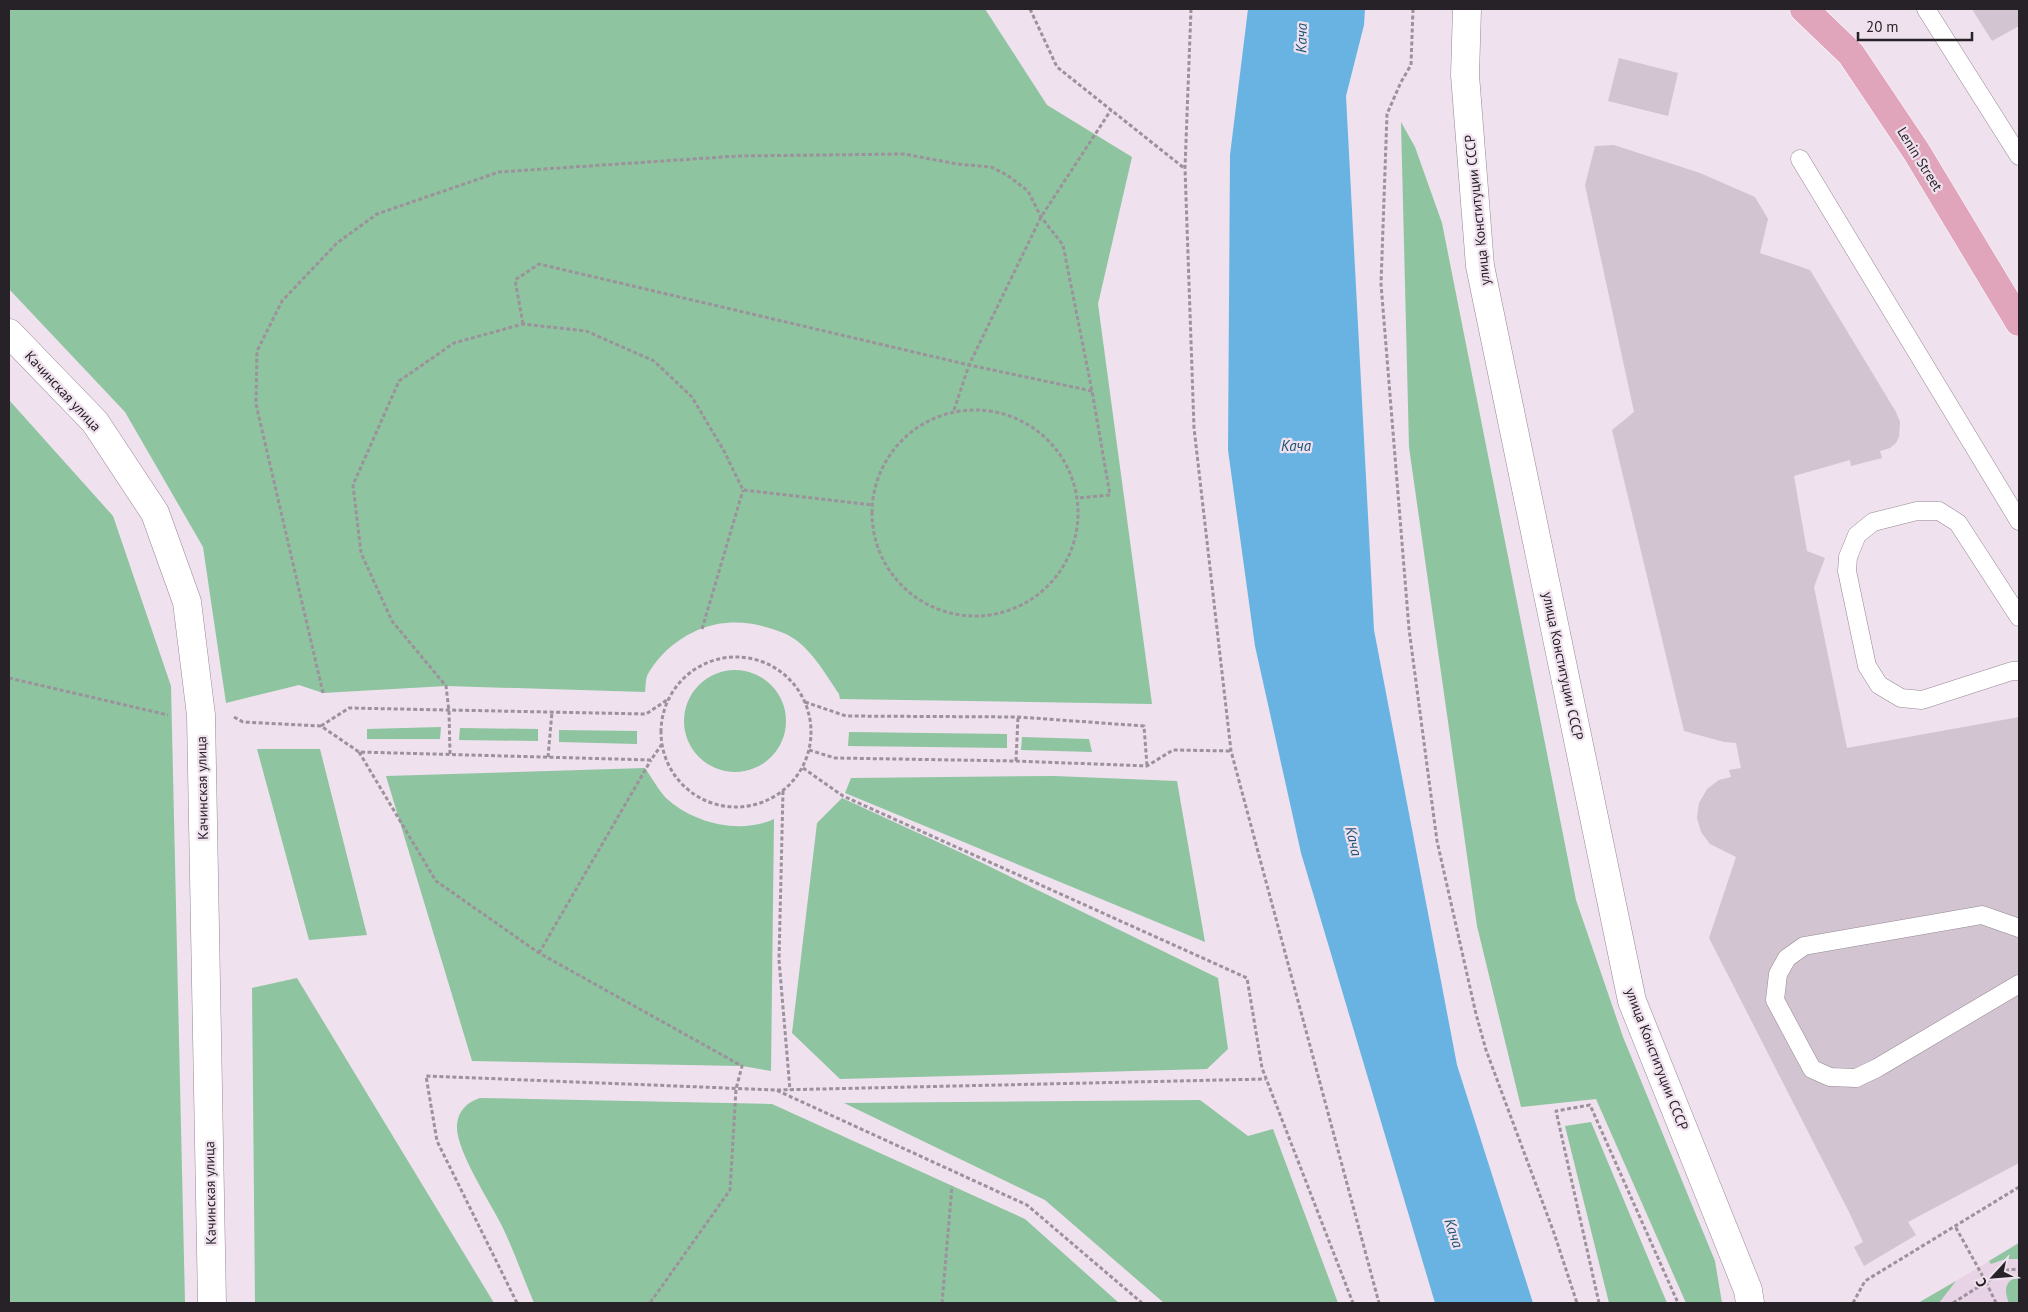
<svg xmlns="http://www.w3.org/2000/svg" width="2028" height="1312" viewBox="0 0 2028 1312" font-family="'PT Sans',sans-serif">
<rect width="100%" height="100%" fill="#efe1ee"/>
<path fill="#e7d3e5" d="M2019,1242V1303H1918L1978,1268Z"/>
<path fill="#8ec4a0" d="M9,9H985L1047,105L1132,157L1098,304L1152,704L840,699L839,694C824,672 810,646 786,634C767,626 747,621 726,623C695,625 663,647 648,674C645,679 646,687 645,692L446,686L323,693L299,685L226,703L203,547L125,412L9,289Z
M1401,122L1415,147L1442,223L1576,900L1623,1037L1715,1261L1722,1303H1686L1596,1099L1521,1107L1477,926L1409,447Z
M9,400L113,516L171,686L185,1303H9Z
M684 721a51 51 0 1 1 102 0a51 51 0 1 1-102 0Z
M441,727L440,739H367V729Z
M460,728L538,729V741L459,740Z
M559,730L637,731V744L559,742Z
M849,732L1007,734V748L848,746Z
M1022,737L1089,739L1092,752L1021,750Z
M257,749H320L367,935L309,940Z
M645,768C652,778 658,789 665,797C692,823 740,835 774,819L771,1071L742,1066L472,1061L386,776Z
M1054,776L1177,781L1205,942L845,793L851,778Z
M842,798L966,855L1218,978L1228,1049L1207,1069L840,1079L792,1033L817,823Z
M297,978L494,1303H255L252,988Z
M480,1098L772,1104L1025,1219L1119,1303H534C523,1277 514,1251 502,1226C490,1202 455,1149 457,1125C458,1110 468,1102 480,1098Z
M1200,1100L1248,1136L1273,1129L1338,1303H1164L1045,1200L844,1103Z
M1591,1122L1667,1303H1609L1565,1126Z
M2019,1243V1259H2005L1991,1264L1989,1261Z
M2019,1277V1303H2009C2004,1291 2004,1280 2019,1277Z
M1956,1281L1939,1303H1918Z"/>
<path fill="#69b3e3" d="M1248,9H1365L1364,25L1346,96L1374,630L1457,1065L1533,1303H1435L1301,853L1255,646L1228,450L1230,155Z"/>
<path fill="#d2c4d1" d="M1972,9H2019V26L1992,41Z
M1619,58L1678,73L1668,116L1608,101Z
M1614,145L1700,173L1755,197L1768,219L1760,253L1810,270L1896,412L1900,422L1899,437L1896,443L1890,448L1880,451L1882,458L1851,466L1850,460L1794,476L1807,551L1825,558L1814,587L1847,748L2019,717V1163L1908,1222L1916,1235L1864,1266L1854,1247L1863,1242L1849,1212L1709,938L1736,857L1710,844L1701,832L1697,818L1699,803L1707,789L1719,780L1731,777L1729,770L1741,768L1736,743L1724,742L1684,731L1612,430L1634,412L1585,185L1595,146Z"/>
<g fill="none" stroke-linecap="round" stroke-linejoin="round">
<defs>
<path id="lane" d="M1926,9L2019,156
M1800,159L2019,521
M2019,617L1958,523L1939,511H1917L1873,522L1857,535L1848,557L1847,571L1867,666L1879,685L1901,698L1922,700L2012,671H2019
M2019,928L1982,915L1804,946L1787,958L1778,974L1775,1000L1812,1069L1830,1077L1856,1078L1877,1068L2019,984"/>
<path id="street" d="M1467,9L1465,75L1480,266L1632,1001L1748,1290L1750,1303
M9,333L95,422L155,513L187,602L201,715L212,1303"/>
<path id="primary" d="M1804,9L1851,54L1916,151L2019,322"/>
</defs>
<use href="#lane" stroke="#958994" stroke-width="19"/>
<use href="#street" stroke="#958994" stroke-width="29"/>
<use href="#primary" stroke="#fff" stroke-width="29"/>
<path stroke="#9c929b" stroke-width="3" stroke-dasharray="4 2.5" stroke-linecap="butt" d="M1030,9L1057,67L1184,168
M1191,9L1185,168L1194,428L1231,751L1379,1303
M1413,9L1411,65L1401,82L1387,114L1381,284L1409,629L1437,841L1476,1014L1486,1050L1554,1233L1577,1303
M523,324L515,280L539,264L969,365L1092,391
M872 513a103 103 0 1 1 206 0a103 103 0 1 1-206 0Z
M954,410L969,365L1041,217L1111,110
M702,629L743,490
M661 732a75 75 0 1 1 150 0a75 75 0 1 1-150 0Z
M9,678L168,715
M323,693L256,404L257,351L282,301L337,243L377,214L499,172L738,156L904,154L957,164L991,167L1007,175L1028,191L1041,217L1063,245L1092,391L1110,495L1078,498
M805,702L846,716L1018,717L1144,726L1147,766
M234,717L243,722L321,726L359,752L651,760L662,744
M321,726L349,708L646,714L670,698
M809,750L835,758L1016,761L1147,766L1173,750L1231,751
M359,752L436,881L539,953L742,1066L736,1089L730,1190L650,1303
M450,754L449,711L446,686L392,621L361,553L353,485L399,381L454,343L523,324L586,331L654,361L692,397L724,451L743,490L872,505
M548,757L552,712
M1016,761L1018,717
M803,768L843,796L1247,978L1262,1068L1353,1303
M783,791L779,960L790,1090
M539,953L651,760
M777,1090L1266,1079
M517,1303L437,1141L426,1076L776,1090L1027,1205L1142,1303
M942,1303L952,1186
M1599,1303L1556,1111L1590,1105L1678,1303
M1853,1303L1865,1281L2019,1187
M1953,1303L1986,1282L1955,1226
M1996,1303L1986,1282L2007,1270L2019,1269"/>
<use href="#lane" stroke="#fff" stroke-width="18"/>
<use href="#street" stroke="#fff" stroke-width="28"/>
<use href="#primary" stroke="#e0a5bb" stroke-width="28"/>
</g>
<g text-anchor="middle" dominant-baseline="central" stroke-width="4.5" stroke-linejoin="round" paint-order="stroke">
<g font-size="14" fill="#272227" stroke="#efe1ee">
<text transform="translate(1920 159) rotate(58)">Lenin Street</text>
<text transform="translate(1477 210) rotate(-96)">улица Конституции СССР</text>
<text transform="translate(63 391) rotate(47)">Качинская улица</text>
<text transform="translate(1563 666) rotate(78)">улица Конституции СССР</text>
<text transform="translate(202 788) rotate(-91)">Качинская улица</text>
<text transform="translate(1657 1059) rotate(69)">улица Конституции СССР</text>
<text transform="translate(210 1193) rotate(-91)">Качинская улица</text>
</g>
<g font-size="15" font-style="italic" fill="#1c5475" stroke="#efe1ee">
<text transform="translate(1301 38) rotate(-89)">Кача</text>
<text x="1296" y="445">Кача</text>
<text transform="translate(1354 841) rotate(77)">Кача</text>
<text transform="translate(1454 1233) rotate(72)">Кача</text>
</g>
</g>
<rect width="2028" height="1312" fill="none" stroke="#272227" stroke-width="20"/>
<g transform="translate(1993 1277) rotate(244)" stroke="#efe1ee" stroke-width="4" paint-order="stroke">
<path d="M0-4L9 19L0 12L-9 19Z" fill="#272227"/>
<text y="-8" font-size="14" font-weight="bold" text-anchor="middle" fill="#272227">С</text>
</g>
<path d="M1858 32v8h114v-8" fill="none" stroke="#272227" stroke-width="2.5"/>
<text x="1866" y="32" font-size="15" fill="#272227" stroke="#efe1ee" stroke-width="4" paint-order="stroke">20 m</text>
</svg>
